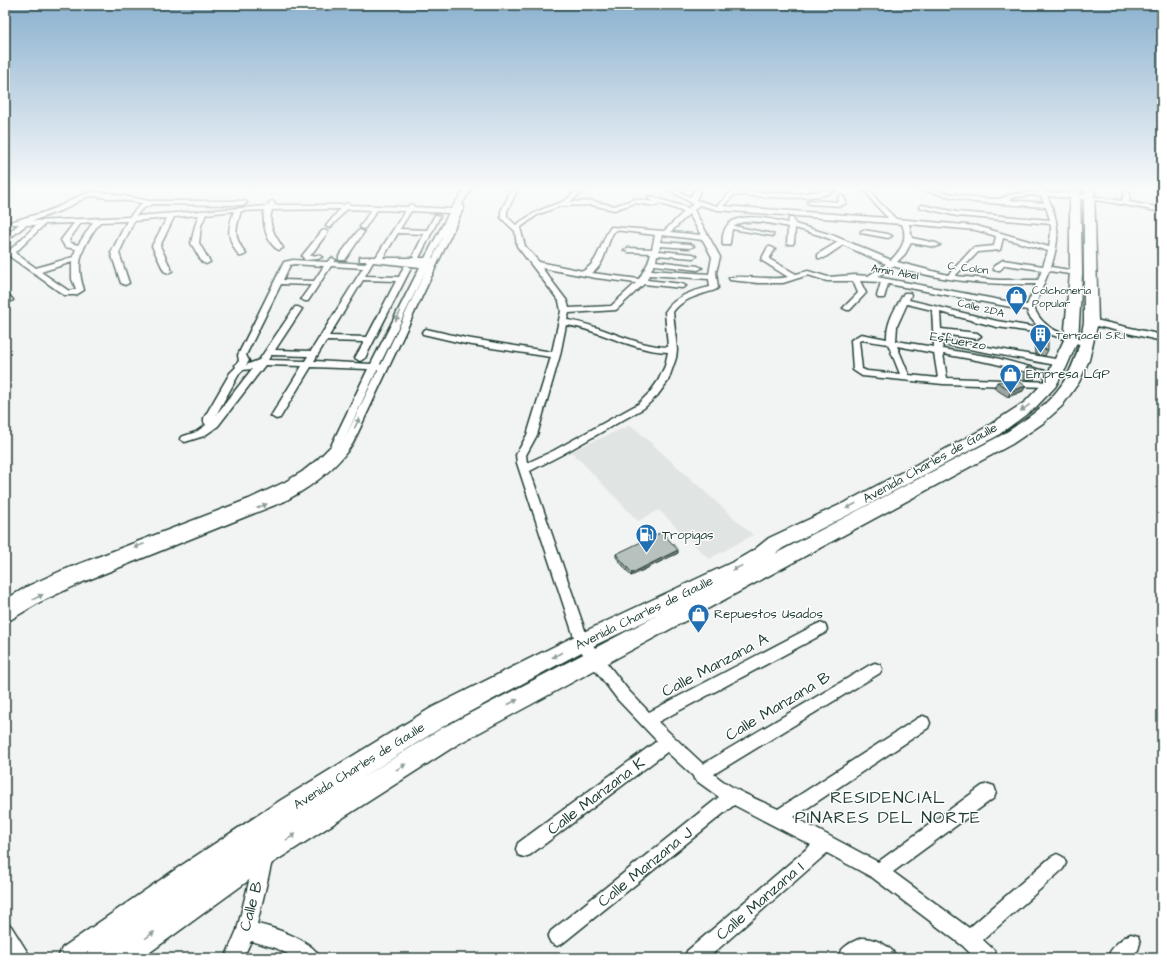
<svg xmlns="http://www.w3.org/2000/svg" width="1167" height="963" viewBox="0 0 1167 963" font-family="'Architects Daughter',sans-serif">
<rect width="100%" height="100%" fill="#f2f3f3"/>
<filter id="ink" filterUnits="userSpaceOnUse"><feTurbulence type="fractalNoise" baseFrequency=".025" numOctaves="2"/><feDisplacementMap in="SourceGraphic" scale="8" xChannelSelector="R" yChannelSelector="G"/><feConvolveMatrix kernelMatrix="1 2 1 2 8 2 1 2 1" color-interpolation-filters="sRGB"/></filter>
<g filter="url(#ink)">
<path fill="#e0e4e3" d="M631,425L753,535L709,559L659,510L638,521L571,451Z"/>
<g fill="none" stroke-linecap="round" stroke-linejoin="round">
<defs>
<path id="street" d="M465,189H471L462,204L464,207L353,443C337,468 311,487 285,501L83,582L40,602L5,623V600L28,586L61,571L249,499L285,482L302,472L317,460L331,446L368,369L311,367L280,418L276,419L271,416L302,366L265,365L218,426L204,436L185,442L180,439L181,437L196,432L206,425L204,422V418L230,373L236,367L235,365L239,361L238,355L284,262L293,260L327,262L332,258L336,260L334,262L365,264L367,261H360V257H376L405,211L377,210L365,228L363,229L360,227L371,210L347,209L331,227L329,228L326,226L340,209L272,210C267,225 275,235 283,248L279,250C267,245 261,221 265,210L241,211C235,231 233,236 246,254L242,256H239C227,237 227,232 234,211L206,214L201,226L199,243L210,262L206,264L202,262L191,243L195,226L199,215L174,217L160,246L172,271L168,273L164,271L152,246L167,218L134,221L119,253L129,283L125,285L121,283L111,253L127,221L100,222C83,246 74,260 84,290L76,295H64L5,253V248L10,250L36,225H26L5,242V236L19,224H10V222L45,212L60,206L81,195L94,192L109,193L149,201H244L247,203L244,205L153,204L142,209L136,216L267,206L270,202L272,201L275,203L274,205H344L347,203L350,205L407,207L411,204L413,205L414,207L451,209ZM94,196L142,203L129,217L32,221L65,209L86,197ZM411,211L449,213L425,258H419L440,216L435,215L427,230L400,229ZM93,222L78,245L71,243L69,240L81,223ZM74,223L61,240L65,247L76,249L73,257L36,268L15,253L45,224ZM398,233L424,234L413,256L415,258H383ZM444,234L433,258H432ZM72,262V279L76,289L69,291L41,272ZM373,262L420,267L371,364L314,361L326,341L364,342L355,358L360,361L365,358L411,268L407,266H404L399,277L365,276ZM294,264L324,266L314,281L283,280L290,265ZM331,266L363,268L311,351L275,350L302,309L298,307H295L259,360L246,365L249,361L246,355L281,284L311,285L301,299L305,301H308ZM427,268L381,365L380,364ZM363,280L396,281L367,337L329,336ZM271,355L308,356L305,361L268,360ZM252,369L216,415L239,374L243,370ZM377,370H378L343,442Z
M512,189H518L507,211V217L516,225C534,212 542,209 562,202C571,198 575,188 586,189L570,202L592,201L614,206L635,199L655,202L648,199V197L650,196L688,208L693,204L668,189H675L690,197L695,189H701L696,200L717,206L732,191L796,194L836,189C821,204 756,195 734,195L723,206L888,218L873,202L864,189H870L877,200L896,219L977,226L1049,247L1051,233V224L957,216L919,207L922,205L957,212L1050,220L1046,207L974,202L916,189H927L974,198L999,199L1013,194L1039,192L1038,189H1044L1045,192L1079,194L1122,201L1124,193L1127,191L1130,193L1129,202L1162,208V212L1103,201L1047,196C1060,223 1060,238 1051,267L1076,271L1080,273L1076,275L1049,271L1034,308C1044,332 1069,336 1091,342L1092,344L1091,346L1088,347L1049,334L997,327L940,312L941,329L977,333L981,336L977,339L942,334V339L1061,360L1066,363L1061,366L942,344L943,349L992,357L1057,374L1059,376L1054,379L992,363L943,354L947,378L1053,382L1055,384L1050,387L943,384L862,376L853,370L851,340L861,334L887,339C886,322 896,307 904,293H910L911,295L909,300L997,321L1039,328L1029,316L1027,310L888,284L884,298H878L877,296L881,282L860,281L866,293L850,310H847L843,308L858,293L853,281H827L808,275L783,283H758L730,280L729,278C734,274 775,281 788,277L761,260L768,247H771L775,249L769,259L796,274L808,271L828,277L855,275L868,276L886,264L843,245L824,258H818V254L838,242L819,235L795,228L794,242L793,244H787L788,227C775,224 745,217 734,226L773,234V236L732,229L730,243L729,245H723C722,240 723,234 725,229C735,210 772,219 788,223L789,218H793L795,224L832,235L891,260C902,249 908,239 902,224L718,210L699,205L694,210L720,257L716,272L718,288L715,290C700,295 683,298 673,312L677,350L676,358L668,381L657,396L644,408L561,455L530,471L588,639L628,690L649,712L815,625L820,623L825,625L827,629L825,633L658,722L703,764L870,665L875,663L880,665L882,669L880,673L714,774C732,790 757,799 778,809L918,718L923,716L928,718L930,723L928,728L794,817L878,862L982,786L988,784L994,786L996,792L994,798L893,872L969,928L1051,857L1057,854L1063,857L1066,863L1063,869L983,940L995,951L997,958H975L963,946L873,878L827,853L708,958H685L687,951L811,845L734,805L563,943L557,946L551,943L548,937L551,931L719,797L694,779L693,776L667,752L530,855L524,857L518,855L516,849L518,843L657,741L618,700L577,646L517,463L516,455L527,435L551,357L466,344L423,334L422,332L426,329L466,338L552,352L561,311L559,301L517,246L515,231L501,218V211ZM1032,195L1041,196L1044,203L1009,200L1015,197ZM635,203L656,206L658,205L659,203L684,212L664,231L611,227C600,241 600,262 583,271L539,262L525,246L520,228L537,215L560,206L592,205L614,210ZM689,214L701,235L671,232ZM909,224L976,230L996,236L994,246L973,248L948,275L897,262L905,254L911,243L936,247L940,245L936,243L912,238ZM615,230L655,235L652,249L628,248L624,250L628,252L651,253L648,263L639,279L592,273C607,263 605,244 615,230ZM662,235L703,240L712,257L709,274L651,270L654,265L698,270L702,268L698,266L656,261L657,255L693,258L697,256L693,254L659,251L660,246L690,248L694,246L690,244L660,242ZM1003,238L1048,251L1043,266L1003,260L994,266V270H1000L1005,265L1042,270L1038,280H998L955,276L978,252L1000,250ZM893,266C942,281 985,285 1036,284L1027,305L877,277ZM542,268L596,278L636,283L611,306L569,308L567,301ZM649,275L709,279L710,287C692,291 675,296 665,312L668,347C633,346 602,325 567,320L569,313L616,310L644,284L682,288L686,286L682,284L647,280ZM907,304L932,310L934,347L896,341L897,326ZM566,325C601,330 632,351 668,352L665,366L658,381L650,392L638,404L553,451L527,463L526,455L537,435L560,355ZM862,340L888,344L900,374L867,371L862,369L859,341ZM897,346L934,353L938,378L909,375Z
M841,195L844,197L846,203L841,206L810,204L807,202L810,200L839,202L838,197Z
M324,230L328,232L310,256L318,255L322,257L318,259L305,260L302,256L322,231Z
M360,230L364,232L345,260H339V256L358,231Z
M863,230L888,234L892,236L888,238L861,233V231Z
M5,294H8L13,300L5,305Z
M1091,319L1162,335V341L1088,324L1087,322L1088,320Z
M264,848L270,851L273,857L257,924C275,928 313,940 320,958H295L276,948L251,941L243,958H225L237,930L255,857L258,851Z
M5,923L11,926L31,958H11L5,948Z
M1131,934L1138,936L1140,943L1138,950L1129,958H1107C1111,948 1121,938 1131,934Z
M862,938C875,938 892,946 897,958L867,957L837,958C841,947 851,942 862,938Z"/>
<path id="primary" d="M1070,189H1080L1082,273L1078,340L1066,368L1055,387L1035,408L997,436L860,509L783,548L775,554L1000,436C1052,404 1074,384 1084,322V189H1094L1098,322L1089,360L1079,382L1062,406L1043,423L1012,444L458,744L274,862L142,958H104L107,951L96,958H58L62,948L179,867L281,800L431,708L575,636L735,561L754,550L769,538L848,501L985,428L1025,402L1044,382L1064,340L1070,273ZM658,615L442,728L360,779L447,724L589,648Z"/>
</defs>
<use href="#street" stroke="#1f3d34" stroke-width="3"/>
<use href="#primary" stroke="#1f3d34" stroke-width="3"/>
<use href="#street" fill="#fff" fill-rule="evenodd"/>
<use href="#primary" fill="#fff" fill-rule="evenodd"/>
</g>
<path fill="#9da6a3" stroke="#1f3d34" d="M1037,337L1048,350L1045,356L1035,354L1034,343Z
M1027,367L1037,374L1034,380L1024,379V373Z
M997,382L1023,391L1008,397L994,388Z
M678,553L631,576L616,557V554Z"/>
<path fill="#808784" stroke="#1f3d34" d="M1026,386L1023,391L1008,397L1011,391Z
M678,550V553L631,576L632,573Z"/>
<path fill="#b7c1bd" stroke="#1f3d34" d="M1037,337L1048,339V350L1038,348Z
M1027,367L1038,370L1037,374H1027Z
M1008,381L1020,382L1026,386L1011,391L997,382Z
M662,532L678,550L632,573L616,554Z"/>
<defs><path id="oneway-solid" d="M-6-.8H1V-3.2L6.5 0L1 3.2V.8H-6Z"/></defs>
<g fill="#8f9e9a">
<use href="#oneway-solid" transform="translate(398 316) rotate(117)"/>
<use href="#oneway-solid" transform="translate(1025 408) rotate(144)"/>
<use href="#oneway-solid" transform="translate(357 423) rotate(-64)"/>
<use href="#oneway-solid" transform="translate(262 506) rotate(-22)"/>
<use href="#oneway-solid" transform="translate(851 506) rotate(153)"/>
<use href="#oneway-solid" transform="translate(139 546) rotate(159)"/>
<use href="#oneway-solid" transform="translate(737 568) rotate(154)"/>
<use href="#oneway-solid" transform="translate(38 597) rotate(-27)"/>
<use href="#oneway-solid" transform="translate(557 655) rotate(152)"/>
<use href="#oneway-solid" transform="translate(513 702) rotate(-28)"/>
<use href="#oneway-solid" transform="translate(401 767) rotate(-32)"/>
<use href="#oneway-solid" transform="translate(291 837) rotate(-32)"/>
<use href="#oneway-solid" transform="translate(150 935) rotate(-36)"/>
</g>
</g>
<linearGradient id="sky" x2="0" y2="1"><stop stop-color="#8bb1cf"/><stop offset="0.58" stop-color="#f9fafa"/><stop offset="1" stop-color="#f9fafa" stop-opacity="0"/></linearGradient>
<rect width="1167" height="324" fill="url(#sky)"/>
<defs>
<symbol id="shop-pin" viewBox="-11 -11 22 30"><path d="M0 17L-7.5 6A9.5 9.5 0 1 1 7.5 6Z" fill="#1f6fb2" stroke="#fff"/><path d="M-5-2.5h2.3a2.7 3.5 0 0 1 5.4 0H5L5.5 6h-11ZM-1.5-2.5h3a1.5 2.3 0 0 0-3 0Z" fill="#fff"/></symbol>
<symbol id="building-pin" viewBox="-11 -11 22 30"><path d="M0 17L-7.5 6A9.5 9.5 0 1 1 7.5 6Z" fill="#1f6fb2" stroke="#fff"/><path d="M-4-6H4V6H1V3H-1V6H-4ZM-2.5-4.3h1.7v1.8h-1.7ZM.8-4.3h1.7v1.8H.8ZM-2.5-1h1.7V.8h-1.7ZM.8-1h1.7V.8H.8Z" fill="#fff"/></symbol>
<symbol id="fuel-pin" viewBox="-11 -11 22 30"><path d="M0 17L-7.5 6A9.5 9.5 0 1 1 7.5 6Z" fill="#1f6fb2" stroke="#fff"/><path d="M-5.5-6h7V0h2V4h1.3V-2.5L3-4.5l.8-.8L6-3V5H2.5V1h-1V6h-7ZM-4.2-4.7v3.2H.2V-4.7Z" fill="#fff"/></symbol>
</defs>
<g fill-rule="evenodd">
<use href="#shop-pin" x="1004" y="284" width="25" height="34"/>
<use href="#building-pin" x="1028" y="322" width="25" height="34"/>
<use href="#shop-pin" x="998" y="362" width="25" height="34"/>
<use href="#fuel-pin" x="634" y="522" width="25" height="34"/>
<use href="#shop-pin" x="686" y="602" width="25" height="34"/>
</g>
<g text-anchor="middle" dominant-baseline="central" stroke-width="3" stroke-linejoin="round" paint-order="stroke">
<g font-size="11" fill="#1f3d34" stroke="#fff">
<text transform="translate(968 268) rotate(7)">C. Colon</text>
<text transform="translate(895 272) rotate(10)">Amin Abel</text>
<text transform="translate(981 308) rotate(14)">Calle 2DA</text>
</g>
<g font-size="11" fill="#1f3d34" stroke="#fff" text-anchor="start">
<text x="1032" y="290">Colchoneria<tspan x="1032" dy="13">Popular</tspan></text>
<text x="1056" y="335">Terracel S.R.I</text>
</g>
<g font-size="13" fill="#1f3d34" stroke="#fff">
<text transform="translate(958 341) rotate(10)">Esfuerzo</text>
<text transform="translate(930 463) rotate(-29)">Avenida Charles de Gaulle</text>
<text transform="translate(644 613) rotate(-26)">Avenida Charles de Gaulle</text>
<text transform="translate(359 766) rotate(-32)">Avenida Charles de Gaulle</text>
</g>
<g font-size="13" fill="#1f3d34" stroke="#fff" text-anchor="start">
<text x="1026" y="374">Empresa LGP</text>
<text x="662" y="535">Tropigas</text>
<text x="714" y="614">Repuestos Usados</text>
</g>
<g font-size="16" fill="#1f3d34" stroke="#fff">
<text transform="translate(715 665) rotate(-28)">Calle Manzana A</text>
<text transform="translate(778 706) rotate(-31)">Calle Manzana B</text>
<text transform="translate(596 796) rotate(-37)">Calle Manzana K</text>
<text transform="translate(645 867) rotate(-39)">Calle Manzana J</text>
<text transform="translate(760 901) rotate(-41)">Calle Manzana I</text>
<text transform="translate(251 906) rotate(-75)">Calle B</text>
</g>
<g font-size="17" letter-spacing="1" fill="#1f3d34" stroke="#fff">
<text x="888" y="798">RESIDENCIAL<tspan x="888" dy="20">PINARES DEL NORTE</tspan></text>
</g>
</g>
<rect width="1167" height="963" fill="none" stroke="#fff" stroke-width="20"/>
<rect x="10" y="10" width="1147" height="943" fill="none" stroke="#1f3d34" stroke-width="1.5" filter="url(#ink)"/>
</svg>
